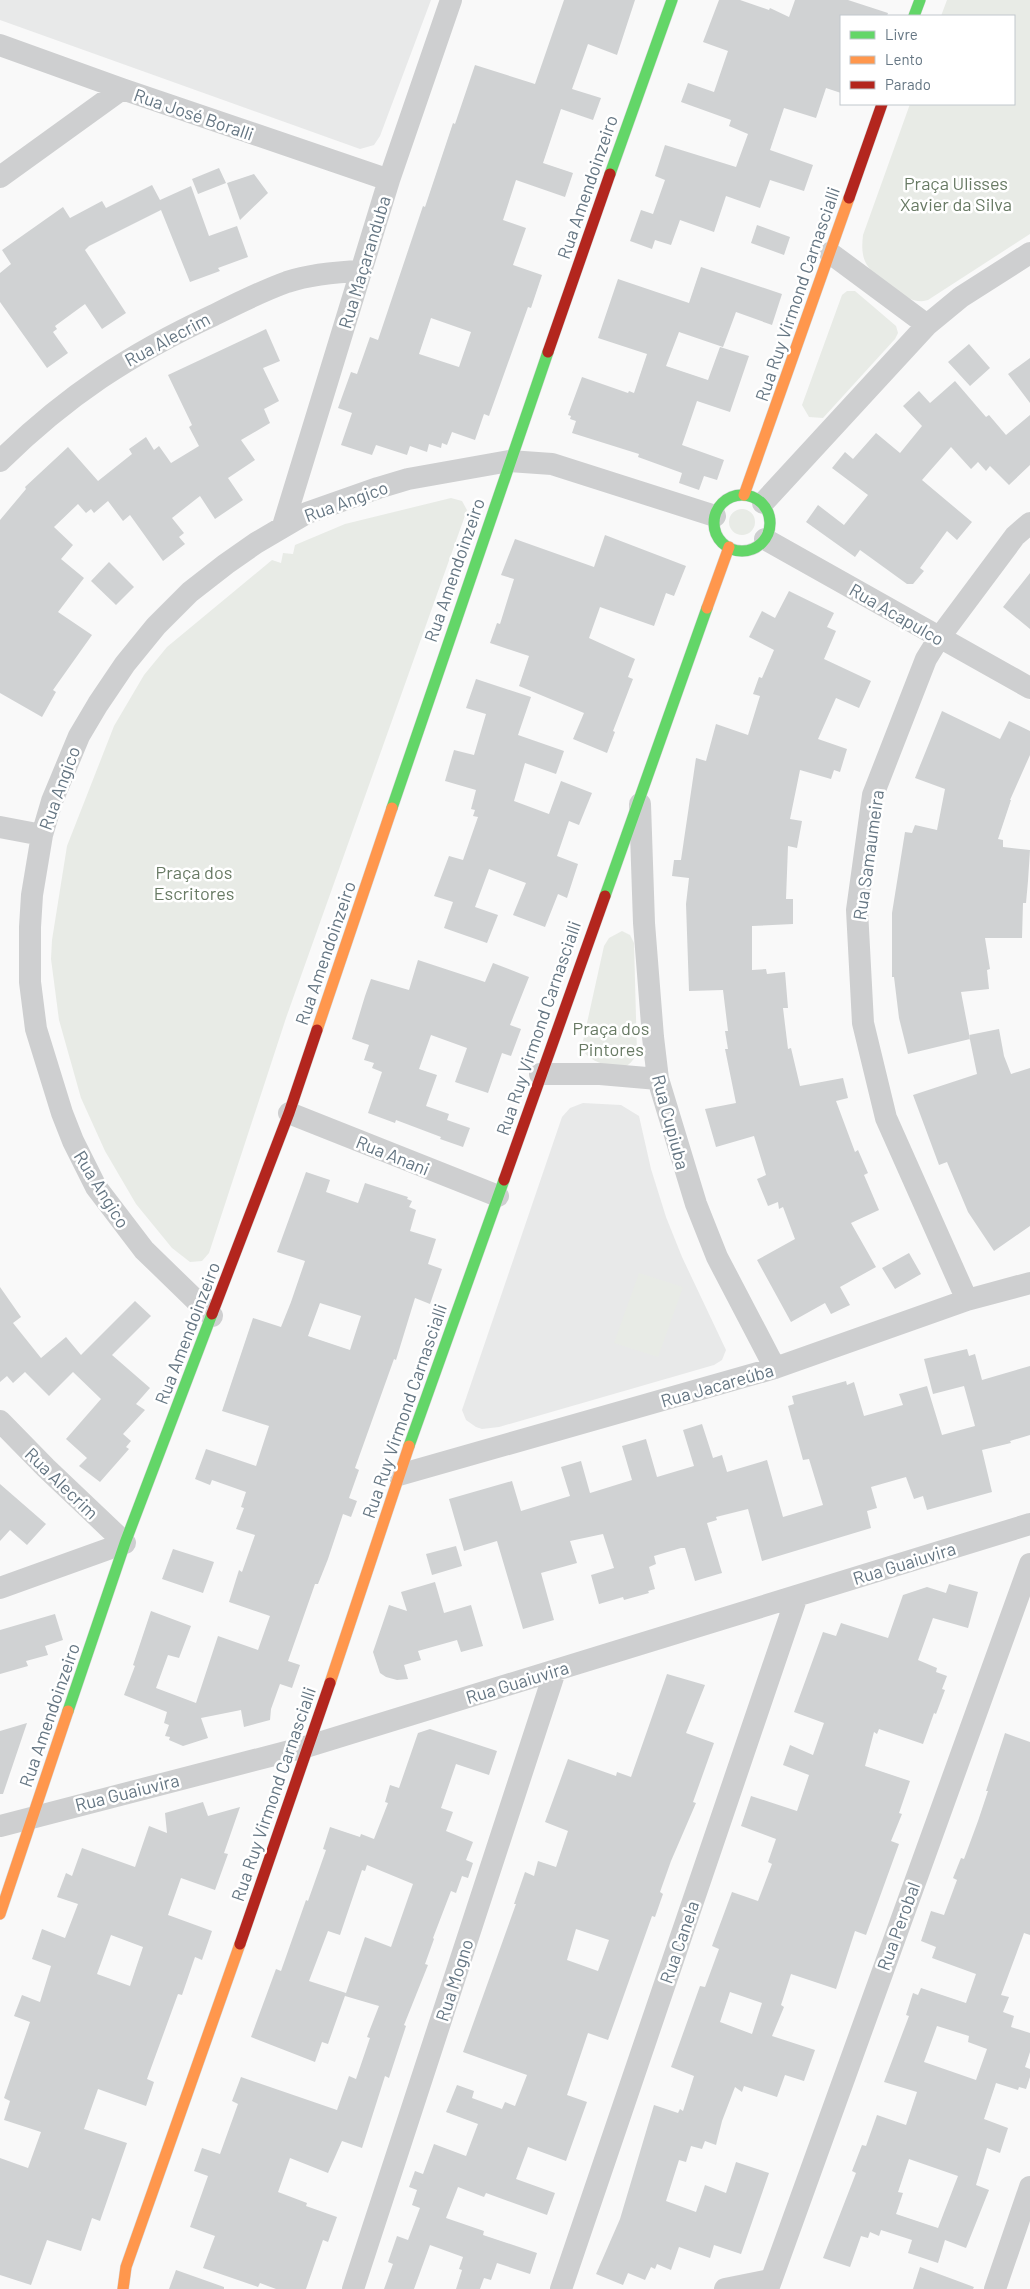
<svg xmlns="http://www.w3.org/2000/svg" width="1030" height="2289" viewBox="0 0 1030 2289" font-family="Barlow,sans-serif">
<rect width="100%" height="100%" fill="#f9f9f9"/>
<path fill="#e8e9e9" d="M0,0H431L380,136L374,145L360,149L0,20Z
M583,1103L621,1105L639,1116L651,1169L666,1217L682,1257L726,1350L722,1360L714,1365L499,1427L482,1429L476,1427L466,1420L462,1410L562,1117L570,1108Z"/>
<path fill="#e8ebe6" d="M947,0H1030V234L928,300C910,307 876,280 867,265C861,255 862,245 863,235L910,104H1014V16H941Z
M847,291H855L875,308L896,326L898,333L895,339L823,418L809,417L802,405L842,295Z
M451,498L462,501L467,510L286,1018L209,1253L202,1261L190,1262L172,1248L136,1204L105,1151L81,1098L59,1020L51,959L52,940L67,846L114,726L144,675L167,647L272,560L281,563L283,553L293,554L295,545L345,524Z
M729 522a13 13 0 1 1 26 0a13 13 0 1 1-26 0Z
M622,931L630,935L634,943L637,1054C634,1058 631,1064 626,1066C616,1070 591,1062 585,1053C583,1049 584,1045 583,1041L604,946L609,938Z
M639,1273L683,1287L658,1357L614,1343Z"/>
<path fill="#d0d2d3" fill-rule="evenodd" d="M564,0H635L617,55L588,44L572,89L601,98L593,120L561,109L543,163L573,173L565,197L516,180L503,220L526,228L513,265L542,275L531,308L528,307L489,416L484,414L475,440L452,432L447,445L442,443L441,448L429,444L427,452L410,446L407,455L376,445L372,455L341,445L352,413L338,408L351,372L357,374L370,337L378,340L423,206L425,207L453,123L455,124L475,65L535,84ZM431,318L471,332L459,367L419,354Z
M719,0H740L769,10L770,8L789,17L795,0H848L888,13L887,16H841V93L826,88L816,118L784,108L770,150L813,165L804,191L770,180L760,208L726,196L714,232L680,220L671,245L655,240L652,249L630,241L641,210L653,214L665,180L655,176L665,145L736,167L748,134L729,126L731,120L681,102L688,83L714,92L728,51L703,42Z
M219,168L226,183L198,194L192,179Z
M254,174L268,193L240,220L227,183Z
M152,185L160,200L191,186L209,236L237,226L248,257L218,268L220,271L190,282L161,210L89,246L85,250L126,313L102,329L85,304L55,326L57,329L53,332L68,353L47,368L0,302V273L11,264L2,250L63,207L70,218L102,201L106,208Z
M757,225L790,237L784,255L751,243Z
M701,267L782,294L772,325L736,312L723,347L679,332L666,366L708,380L720,347L749,356L730,412L697,401L682,445L724,460L717,480L704,476L699,490L679,483L682,473L638,457L639,454L572,433L576,421L570,419L571,416L568,415L582,377L628,393L629,391L634,393L647,354L598,338L618,279L689,303Z
M266,329L280,361L263,368L279,401L264,409L270,423L241,440L255,460L228,478L243,500L215,519L200,496L172,518L184,533L179,537L185,544L163,561L130,515L123,521L108,501L94,513L91,509L86,513L78,504L54,527L73,545L61,559L84,578L58,612L92,635L53,690L56,692L42,717L0,693V520L26,489L25,487L68,447L98,481L132,454L129,449L146,437L154,450L159,446L171,463L199,446L189,427L192,425L168,375Z
M969,344L990,368L970,386L948,362Z
M1030,358V403L1008,374Z
M955,381L986,417L989,415L1006,435L1030,415V465L1009,485L990,466L986,471L978,462L971,469L951,447L922,480L972,522L957,540L947,531L920,568L924,571L913,584H907L860,550L855,557L806,522L818,505L844,525L868,495L832,468L845,452L853,459L876,433L900,453L922,426L903,406L919,391L930,403Z
M605,535L686,566L674,596L666,593L654,626L600,607L589,638L635,659L628,677L633,679L613,731L615,732L607,753L573,739L584,713L519,686L529,656L490,643L497,623L500,624L514,579L501,575L515,539L594,567Z
M109,562L134,587L116,605L91,581Z
M1030,573V629L1003,607Z
M789,591L834,613L827,627L836,631L824,659L871,681L859,708L836,698L818,739L847,749L840,772L834,770L831,779L800,770L790,819L802,821L797,848L788,846L786,899H793V924L752,926V970L766,969L767,974L785,972L788,1008H783L788,1049L791,1048L800,1086L843,1078L848,1098L836,1101L855,1152L858,1150L868,1173L864,1175L879,1210L851,1223L876,1267L840,1287L850,1305L831,1314L825,1303L791,1322L757,1260L795,1239L783,1207L779,1209L778,1202L768,1206L757,1179L766,1175L754,1136L716,1147L705,1109L736,1103L725,1049H728L725,1031H728L723,990L689,991L686,904L689,878L672,876L674,860H681L696,758L706,761L716,724L748,735L760,696L753,694L759,677L762,678L774,650L749,637L762,611L775,618Z
M476,679L531,697L518,735L564,751L556,774L525,763L514,801L549,814L561,781L592,793L579,825L569,821L557,856L578,864L567,898L558,894L545,927L513,915L526,883L489,869L475,907L498,915L487,943L444,928L453,902L434,896L449,856L463,860L478,817L473,816L475,810L471,809L476,790L445,781L454,750L474,755L486,714L466,708Z
M942,711L1000,739L1009,721L1030,731V755L1010,800H1011L998,839L1003,840V847L1030,850L1028,881L1026,903H1023L1022,938H985L990,969L987,970L989,989L961,992L970,1039L908,1054L899,1018L894,977H892V913L905,832L912,833L915,825L937,830L945,789L915,778Z
M418,960L485,982L493,963L529,977L510,1025L521,1029L511,1056L502,1053L488,1093L455,1082L467,1048L431,1035L419,1069L437,1075L426,1106L449,1114L447,1120L470,1128L463,1147L440,1139L441,1137L396,1120L395,1123L368,1113L382,1072L372,1068L374,1063L364,1060L369,1045L352,1039L365,996L371,979L409,990Z
M999,1029L1004,1056L1011,1074L1030,1068V1226L994,1251L968,1212L947,1162L939,1165L913,1095L977,1074L969,1035Z
M306,1172L330,1180L326,1192L358,1203L365,1183L408,1197L407,1199L412,1201L409,1207L416,1210L410,1231L436,1239L428,1264L442,1269L430,1304L415,1298L396,1360L394,1359L355,1468L359,1470L349,1498L357,1501L351,1517L343,1514L328,1559L318,1584H315L288,1661L300,1665L292,1688L280,1684L271,1709L270,1720L244,1727L241,1710L201,1718L208,1738L183,1746L169,1740L170,1737L165,1736L169,1725L164,1723L167,1712L124,1695L135,1666L133,1665L151,1611L191,1626L179,1658L168,1655L156,1688L196,1703L218,1636L258,1650L270,1616L229,1602L239,1570L242,1572L255,1535L236,1529L244,1508L241,1507L246,1492L212,1480L210,1485L195,1479L206,1449L256,1466L269,1426L222,1411L253,1318L281,1327L291,1302L305,1261L277,1252ZM320,1303L361,1316L350,1350L308,1336Z
M909,1253L921,1274L895,1289L882,1268Z
M0,1287L21,1317L13,1323L41,1358L66,1337L81,1355L135,1301L151,1316L112,1355L150,1388L136,1404L145,1410L123,1434L131,1441L126,1447L129,1449L100,1482L79,1466L87,1458L66,1439L101,1399L73,1372L49,1396L25,1372L13,1383L7,1376L0,1382Z
M967,1349L969,1356L975,1354L982,1380L1030,1366V1435L1010,1441L1011,1443L982,1450L992,1492L927,1510L923,1496L914,1499L906,1477L871,1487L877,1508L867,1511L871,1528L762,1561L748,1509L716,1517L717,1520L707,1523L722,1573L695,1581L685,1548H681L654,1556L656,1564L649,1567L655,1589L648,1591L649,1593L624,1600L623,1597L599,1604L591,1575L614,1568L603,1534L570,1541L577,1563L541,1573L554,1620L523,1629L497,1541L464,1551L449,1499L512,1481L521,1511L570,1496L561,1467L581,1461L590,1493L632,1480L622,1446L646,1439L657,1477L694,1466L683,1430L702,1424L713,1458L722,1455L727,1472L767,1460L783,1517L823,1505L809,1459L803,1460L788,1406L794,1404L792,1396L846,1381L847,1385L854,1382L864,1416L903,1405L899,1394L927,1386L942,1435L975,1426L964,1386L933,1394L924,1359Z
M0,1484L46,1524L27,1545L10,1530L0,1541Z
M456,1546L462,1566L432,1575L426,1554Z
M173,1549L214,1562L203,1593L162,1579Z
M435,1582L444,1613L471,1605L483,1646L461,1652L457,1640L418,1651L421,1660L404,1665L408,1679L397,1680L386,1677L380,1673L373,1652L389,1605L407,1611L401,1592Z
M949,1584L978,1592L968,1628L933,1618L918,1660L937,1668L936,1672L947,1676L942,1689L945,1690L936,1714L934,1713L923,1744L879,1729L877,1734L874,1732L865,1766L910,1781L899,1813L902,1814L891,1841L899,1844L866,1935L855,1931L836,1989L791,1974L781,2005L784,2007L772,2036L815,2050L804,2081L785,2075L777,2097L744,2086L742,2092L735,2087L722,2121L716,2145L705,2141L702,2149L691,2146L686,2162L679,2160L666,2201L696,2212L705,2185L726,2193L736,2162L769,2173L741,2254L714,2245L710,2258L679,2247L671,2270L657,2264L655,2269L651,2267L645,2280L628,2273L623,2285L596,2274L620,2219L654,2105L678,2113L680,2109L683,2111L694,2076L671,2067L700,1986L705,1987L719,1949L712,1946L732,1892L758,1901L772,1864L768,1862L776,1839L741,1826L751,1796L797,1811L809,1775L783,1765L790,1745L813,1755L824,1723L794,1712L823,1632L836,1636L841,1623L888,1638L903,1595L927,1587L946,1593ZM730,1992L762,2003L752,2034L720,2022Z
M55,1614L63,1640L45,1646L48,1655L26,1661L28,1666L0,1674V1630Z
M667,1674L705,1685L686,1733L714,1743L693,1802L696,1803L671,1861L660,1892L663,1894L655,1917L652,1916L608,2040L588,2033L567,2095L587,2102L566,2161L528,2147L516,2179L555,2193L547,2215L486,2193L484,2197L458,2187L446,2218L484,2231L483,2235L537,2253L530,2274L497,2263L491,2280L484,2278L480,2289H456L462,2270L459,2269L463,2257L430,2245L414,2289H384L393,2264L388,2262L397,2236L408,2240L420,2208L412,2205L417,2190L409,2187L415,2171L423,2174L434,2144L466,2156L478,2124L446,2112L457,2085L474,2091L472,2098L502,2109L505,2102L515,2106L527,2075L463,2052L516,1904H514L525,1872L534,1876L538,1861L556,1867L568,1831L545,1822L568,1759L616,1776L617,1772L631,1777ZM576,1929L609,1940L598,1971L567,1960Z
M27,1723L3,1794H0V1731Z
M430,1729L497,1751L489,1775L456,1764L441,1808L453,1812L446,1831L473,1842L466,1860L473,1863L468,1878L462,1876L456,1893L451,1891L433,1938L434,1939L425,1964L428,1965L404,2025L406,2026L389,2078L385,2076L362,2148L342,2141L328,2173L290,2158L278,2192L307,2203L306,2206L337,2217L328,2242L323,2240L306,2289H276L260,2283L258,2287L203,2268L215,2236L190,2227L208,2176L194,2171L202,2148L220,2154L238,2104L232,2101L241,2077L337,2110L349,2076L356,2079L370,2038L367,2037L379,2006L345,1996L365,1937L391,1947L413,1884L367,1865L365,1871L362,1870L340,1935L328,1931L309,1981L346,1993L328,2044L322,2042L315,2062L251,2037L276,1969L281,1971L306,1900L308,1901L326,1850L323,1849L330,1827L360,1837L361,1834L374,1839L388,1803L385,1802L390,1785L399,1788L418,1733Z
M1005,1733L1030,1742V1935L1024,1933L1001,1995L1009,1997L1003,2012L1014,2016L1011,2027L1030,2033V2052L1025,2067L1030,2069V2077L1026,2089L1019,2087L1018,2090L996,2083L984,2119L1008,2128L1000,2153L987,2148L976,2185L989,2190L966,2248L945,2240L938,2263L908,2253L912,2240L881,2230L879,2236L870,2232L868,2238L861,2236L850,2267L823,2258L856,2173L852,2171L862,2145L866,2146L877,2115L906,2125L917,2092L884,2082L909,2016L906,2015L913,1993L918,1995L921,1988L966,2003L976,1974L932,1958L936,1947L921,1941L931,1911L944,1915L957,1880L953,1878L961,1858L964,1859L978,1821L988,1791H986ZM937,2026L969,2036L968,2042L987,2049L976,2080L924,2062ZM909,2159L958,2176L938,2228L896,2214L903,2193L898,2192Z
M203,1802L208,1816L240,1807L224,1853L228,1854L215,1890L181,1878L168,1915L212,1931L202,1960L195,1957L182,1995L178,1994L147,2079L154,2082L146,2106L98,2089L84,2129L127,2143L100,2221L92,2218L81,2251L47,2240L31,2285L0,2275V2158L28,2168L41,2132L4,2120L10,2101L4,2098L30,2022L14,2016L22,1995L40,2002L51,1966L32,1959L42,1929L65,1938L78,1904L57,1897L66,1873L72,1876L82,1848L135,1867L149,1826L167,1833L165,1813ZM111,1935L143,1947L130,1986L97,1974Z
M920,2267L974,2287L973,2289H913Z
M176,2270L224,2287V2289H169Z"/>
<g fill="none" stroke-linecap="round" stroke-linejoin="round">
<defs>
<path id="fast" d="M914,16L920,0
M610,174L672,0
M714 523a28 28 0 1 1 56 0a28 28 0 1 1-56 0Z
M392,808L548,352
M605,896L707,608
M409,1446L504,1180
M68,1711L125,1543L212,1314"/>
<path id="slow" d="M744,495L849,198
M707,608L729,547
M317,1030L392,808
M330,1683L409,1446
M0,1914L68,1711
M123,2289L126,2267L240,1944"/>
<path id="jam" d="M849,198L882,104
M548,352L610,174
M504,1180L605,896
M212,1314L289,1113L317,1030
M240,1944L330,1683"/>
</defs>
<use href="#fast" stroke="#d5d6d7" stroke-width="12"/>
<use href="#slow" stroke="#d5d6d7" stroke-width="12"/>
<use href="#jam" stroke="#d5d6d7" stroke-width="12"/>
<path stroke="#cecfd0" stroke-width="22" d="M0,45L122,89L389,180
M0,177L122,89
M830,253L927,325
M0,461C66,396 130,354 214,315C238,303 262,291 287,282C311,274 337,272 362,271
M763,503L927,325L961,297L1030,253
M283,526L389,180L451,0
M765,539L1030,688
M640,804L644,923L653,1037L658,1079L696,1204L717,1257L775,1368
M0,827L42,835
M540,1074H600L658,1079
M289,1113L498,1196
M967,1300L886,1118L863,1023L857,910L873,795L926,659L939,638L1015,536L1030,523
M212,1316L144,1250L96,1187L73,1141L62,1113L36,1029L30,982V927L32,895L42,835L52,801L79,736L98,704L125,664L156,626L190,592L226,564L256,543L307,513L378,488L408,479L509,461L552,464L715,516
M0,1421L46,1468L125,1543L0,1588
M399,1475L775,1368L967,1300L1030,1283
M0,1826L309,1746L1030,1524
M353,2289L555,1671
M561,2289L797,1596
M725,2289L770,2280
M768,2289L1030,1564
M995,2289L1030,2187"/>
<use href="#fast" stroke="#63d668" stroke-width="11"/>
<use href="#slow" stroke="#ff974d" stroke-width="11"/>
<use href="#jam" stroke="#b3261e" stroke-width="11"/>
</g>
<g text-anchor="middle" dominant-baseline="central" stroke-width="5" stroke-linejoin="round" paint-order="stroke">
<g font-size="18" fill="#657683" stroke="#fff">
<text transform="translate(194 114) rotate(19)">Rua José Boralli</text>
<text transform="translate(587 187) rotate(-71)">Rua Amendoinzeiro</text>
<text transform="translate(364 262) rotate(-73)">Rua Maçaranduba</text>
<text transform="translate(797 294) rotate(-71)">Rua Ruy Virmond Carnascialli</text>
<text transform="translate(167 339) rotate(-28)">Rua Alecrim</text>
<text transform="translate(346 501) rotate(-20)">Rua Angico</text>
<text transform="translate(454 570) rotate(-71)">Rua Amendoinzeiro</text>
<text transform="translate(897 614) rotate(30)">Rua Acapulco</text>
<text transform="translate(59 788) rotate(-70)">Rua Angico</text>
<text transform="translate(868 855) rotate(-82)">Rua Samaumeira</text>
<text transform="translate(325 953) rotate(-71)">Rua Amendoinzeiro</text>
<text transform="translate(538 1028) rotate(-71)">Rua Ruy Virmond Carnascialli</text>
<text transform="translate(671 1122) rotate(75)">Rua Cupiuba</text>
<text transform="translate(393 1155) rotate(22)">Rua Anani</text>
<text transform="translate(102 1189) rotate(58)">Rua Angico</text>
<text transform="translate(187 1333) rotate(-69)">Rua Amendoinzeiro</text>
<text transform="translate(717 1385) rotate(-16)">Rua Jacareúba</text>
<text transform="translate(404 1411) rotate(-71)">Rua Ruy Virmond Carnascialli</text>
<text transform="translate(62 1483) rotate(44)">Rua Alecrim</text>
<text transform="translate(904 1563) rotate(-17)">Rua Guaiuvira</text>
<text transform="translate(517 1682) rotate(-17)">Rua Guaiuvira</text>
<text transform="translate(49 1715) rotate(-71)">Rua Amendoinzeiro</text>
<text transform="translate(127 1792) rotate(-14)">Rua Guaiuvira</text>
<text transform="translate(273 1794) rotate(-71)">Rua Ruy Virmond Carnascialli</text>
<text transform="translate(898 1926) rotate(-70)">Rua Perobal</text>
<text transform="translate(679 1942) rotate(-71)">Rua Canela</text>
<text transform="translate(454 1980) rotate(-72)">Rua Mogno</text>
</g>
<g font-size="18" fill="#687a64" stroke="#fff">
<text x="956" y="183">Praça Ulisses<tspan x="956" dy="21">Xavier da Silva</tspan></text>
<text x="194" y="872">Praça dos<tspan x="194" dy="21">Escritores</tspan></text>
<text x="611" y="1028">Praça dos<tspan x="611" dy="21">Pintores</tspan></text>
</g>
</g>
<rect x="840" y="15" width="175" height="90" fill="#ffffff" stroke="#c1c8cd"/>
<rect x="850" y="31" width="25" height="8" fill="#63d668" stroke="#c1c8cd"/>
<text x="885" y="40" font-size="15" fill="#657683">Livre</text>
<rect x="850" y="56" width="25" height="8" fill="#ff974d" stroke="#c1c8cd"/>
<text x="885" y="65" font-size="15" fill="#657683">Lento</text>
<rect x="850" y="81" width="25" height="8" fill="#b3261e" stroke="#c1c8cd"/>
<text x="885" y="90" font-size="15" fill="#657683">Parado</text>
</svg>
